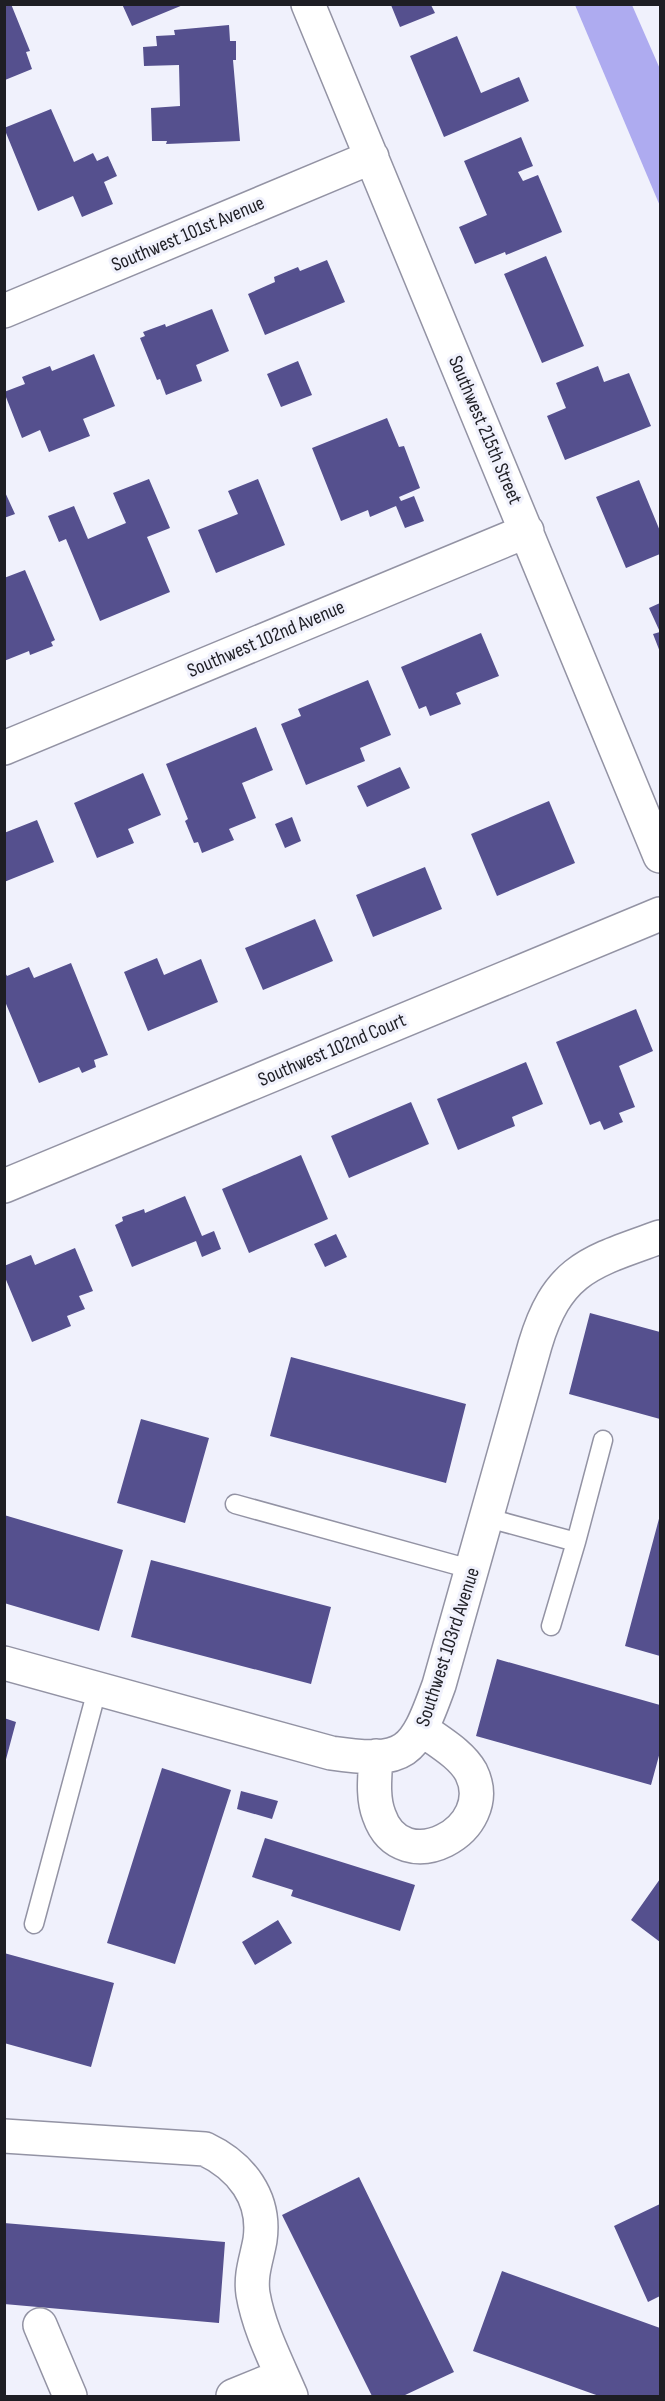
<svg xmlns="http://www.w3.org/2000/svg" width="665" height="2401" viewBox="0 0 665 2401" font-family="'Sofia Sans Condensed',sans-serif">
<rect width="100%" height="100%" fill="#f0f1fc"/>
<path fill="#aeabf0" d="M575,5H632L660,69V206Z"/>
<path fill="#55508e" d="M5,4H11L30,51L26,52L32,69L5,80Z
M122,4H183V5L132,26Z
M391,5H431L435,13L400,27Z
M229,25L230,41H236V60H233L240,141L166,144L167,141H152L151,108L180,106L179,65L144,66L143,47L157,46L156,36L175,35L174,30Z
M457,36L481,93L519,77L529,101L444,137L410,56Z
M51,109L74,162L93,153L97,161L108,156L117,176L104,182L113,204L82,217L73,196L38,211L4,128Z
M521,137L533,166L518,172L523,181L538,175L562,232L506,255L505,252L475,264L459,227L487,215L464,161Z
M546,256L584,346L542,363L504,274Z
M327,260L345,302L265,335L248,294L275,282L274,277L298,267L300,271Z
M212,309L229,351L196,365L202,381L166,395L160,379L157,380L140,338L145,336L143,332L165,324L166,327Z
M94,354L115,406L83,419L90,436L49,452L40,430L22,438L4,392L25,384L22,377L50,366L52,371Z
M298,361L312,395L281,407L267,374Z
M598,366L604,382L629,373L651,426L565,460L547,416L566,408L556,383Z
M387,418L399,447L404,446L420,488L399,497L401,501L414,496L424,521L405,528L396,506L370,517L368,510L341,521L312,448Z
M149,479L170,528L147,537L170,592L100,621L66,539L59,542L48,516L74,506L88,539L126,523L113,493Z
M258,479L285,545L216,573L198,530L238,514L228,491Z
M639,480L660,531V554L626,568L596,497Z
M4,490L15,514L4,518Z
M25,570L55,640L51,642L53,646L30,655L29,651L4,661V578Z
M660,603V652L653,634L660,632L649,608Z
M481,633L499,676L456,693L461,704L430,716L426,706L419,709L401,667Z
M368,680L391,735L360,748L365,761L306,785L281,724L301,716L298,709Z
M256,727L273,770L242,783L256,818L229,829L234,840L202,853L198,842L194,843L185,821L188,819L166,764Z
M400,767L410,788L367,807L357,786Z
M143,773L161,815L128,829L134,843L97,858L74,803Z
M549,801L575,863L497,896L471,834Z
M292,817L301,841L285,848L275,824Z
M37,820L54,862L4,882V833Z
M425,867L442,909L373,937L356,895Z
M315,919L333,961L263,990L245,948Z
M157,958L164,975L201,959L218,1002L148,1031L124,972Z
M71,963L108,1055L94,1060L96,1067L82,1073L79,1067L39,1083L4,999V971L7,976L29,967L34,978Z
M636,1009L653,1051L619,1066L635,1107L619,1113L623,1122L604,1130L600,1121L590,1125L556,1042Z
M526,1062L543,1104L512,1117L515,1126L458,1150L437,1099Z
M411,1102L429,1144L349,1178L331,1136Z
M301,1155L328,1219L249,1253L222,1189Z
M185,1196L202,1236L214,1231L221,1249L202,1257L196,1241L132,1267L115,1225L123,1221L122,1217L144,1209L145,1213Z
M336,1234L347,1257L325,1267L314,1244Z
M75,1248L93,1291L79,1296L85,1309L67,1316L71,1326L32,1342L4,1275V1266L31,1255L35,1265Z
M590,1313L660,1332V1419L569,1394Z
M291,1357L466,1404L446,1483L270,1436Z
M141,1419L209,1438L185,1523L117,1503Z
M4,1515L123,1550L99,1631L4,1603Z
M660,1515V1656L625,1646Z
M151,1560L331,1607L311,1684L131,1637Z
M497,1659L660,1705V1752L651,1785L476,1736Z
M4,1718L16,1722L5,1763H4Z
M162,1768L231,1790L175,1964L107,1943Z
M241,1791L278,1801L272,1819L237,1809Z
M265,1838L415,1885L400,1931L291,1896L293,1890L252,1877Z
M660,1879V1942L631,1920Z
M278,1920L292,1943L255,1965L242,1942Z
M4,1953L114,1983L91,2067L4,2043Z
M359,2177L454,2372L403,2396H372L282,2215Z
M660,2204V2296L648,2302L614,2226Z
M4,2223L225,2242L219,2323L4,2304Z
M502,2271L660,2328V2396H599L473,2351Z"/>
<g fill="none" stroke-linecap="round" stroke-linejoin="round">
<defs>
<path id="lane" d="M235,1504L474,1570
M488,1518L576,1542L603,1440
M551,1626L576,1542
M34,1924L97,1690"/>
<path id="street" d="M308,4L660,856
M4,311L372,157
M4,748L527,531
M4,1186L660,914
M4,1663L331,1753C407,1764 414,1754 439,1685L535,1345C558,1268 591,1262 660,1237
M376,1756C375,1775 372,1797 379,1815C402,1882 500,1830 471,1772C461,1754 439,1742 423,1730
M4,2136L205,2149C241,2166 266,2198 260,2240C257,2258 250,2274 253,2294C259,2329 277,2363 291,2396
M40,2325L70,2396
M233,2396L282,2376"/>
</defs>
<use href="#lane" stroke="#9393a4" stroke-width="21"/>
<use href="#street" stroke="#9393a4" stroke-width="36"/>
<use href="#lane" stroke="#fff" stroke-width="18"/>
<use href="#street" stroke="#fff" stroke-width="33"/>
</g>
<g text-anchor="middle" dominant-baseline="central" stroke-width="6" stroke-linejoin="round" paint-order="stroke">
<g font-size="20" fill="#1e1e24" stroke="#f0f1fc">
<text transform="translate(188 234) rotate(-23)">Southwest 101st Avenue</text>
<text transform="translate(485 430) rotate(67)">Southwest 215th Street</text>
<text transform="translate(266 639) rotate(-23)">Southwest 102nd Avenue</text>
<text transform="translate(332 1050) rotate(-23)">Southwest 102nd Court</text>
<text transform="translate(448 1647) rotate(-72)">Southwest 103rd Avenue</text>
</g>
</g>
<rect width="665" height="2401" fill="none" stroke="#1e1e24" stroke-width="12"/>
</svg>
